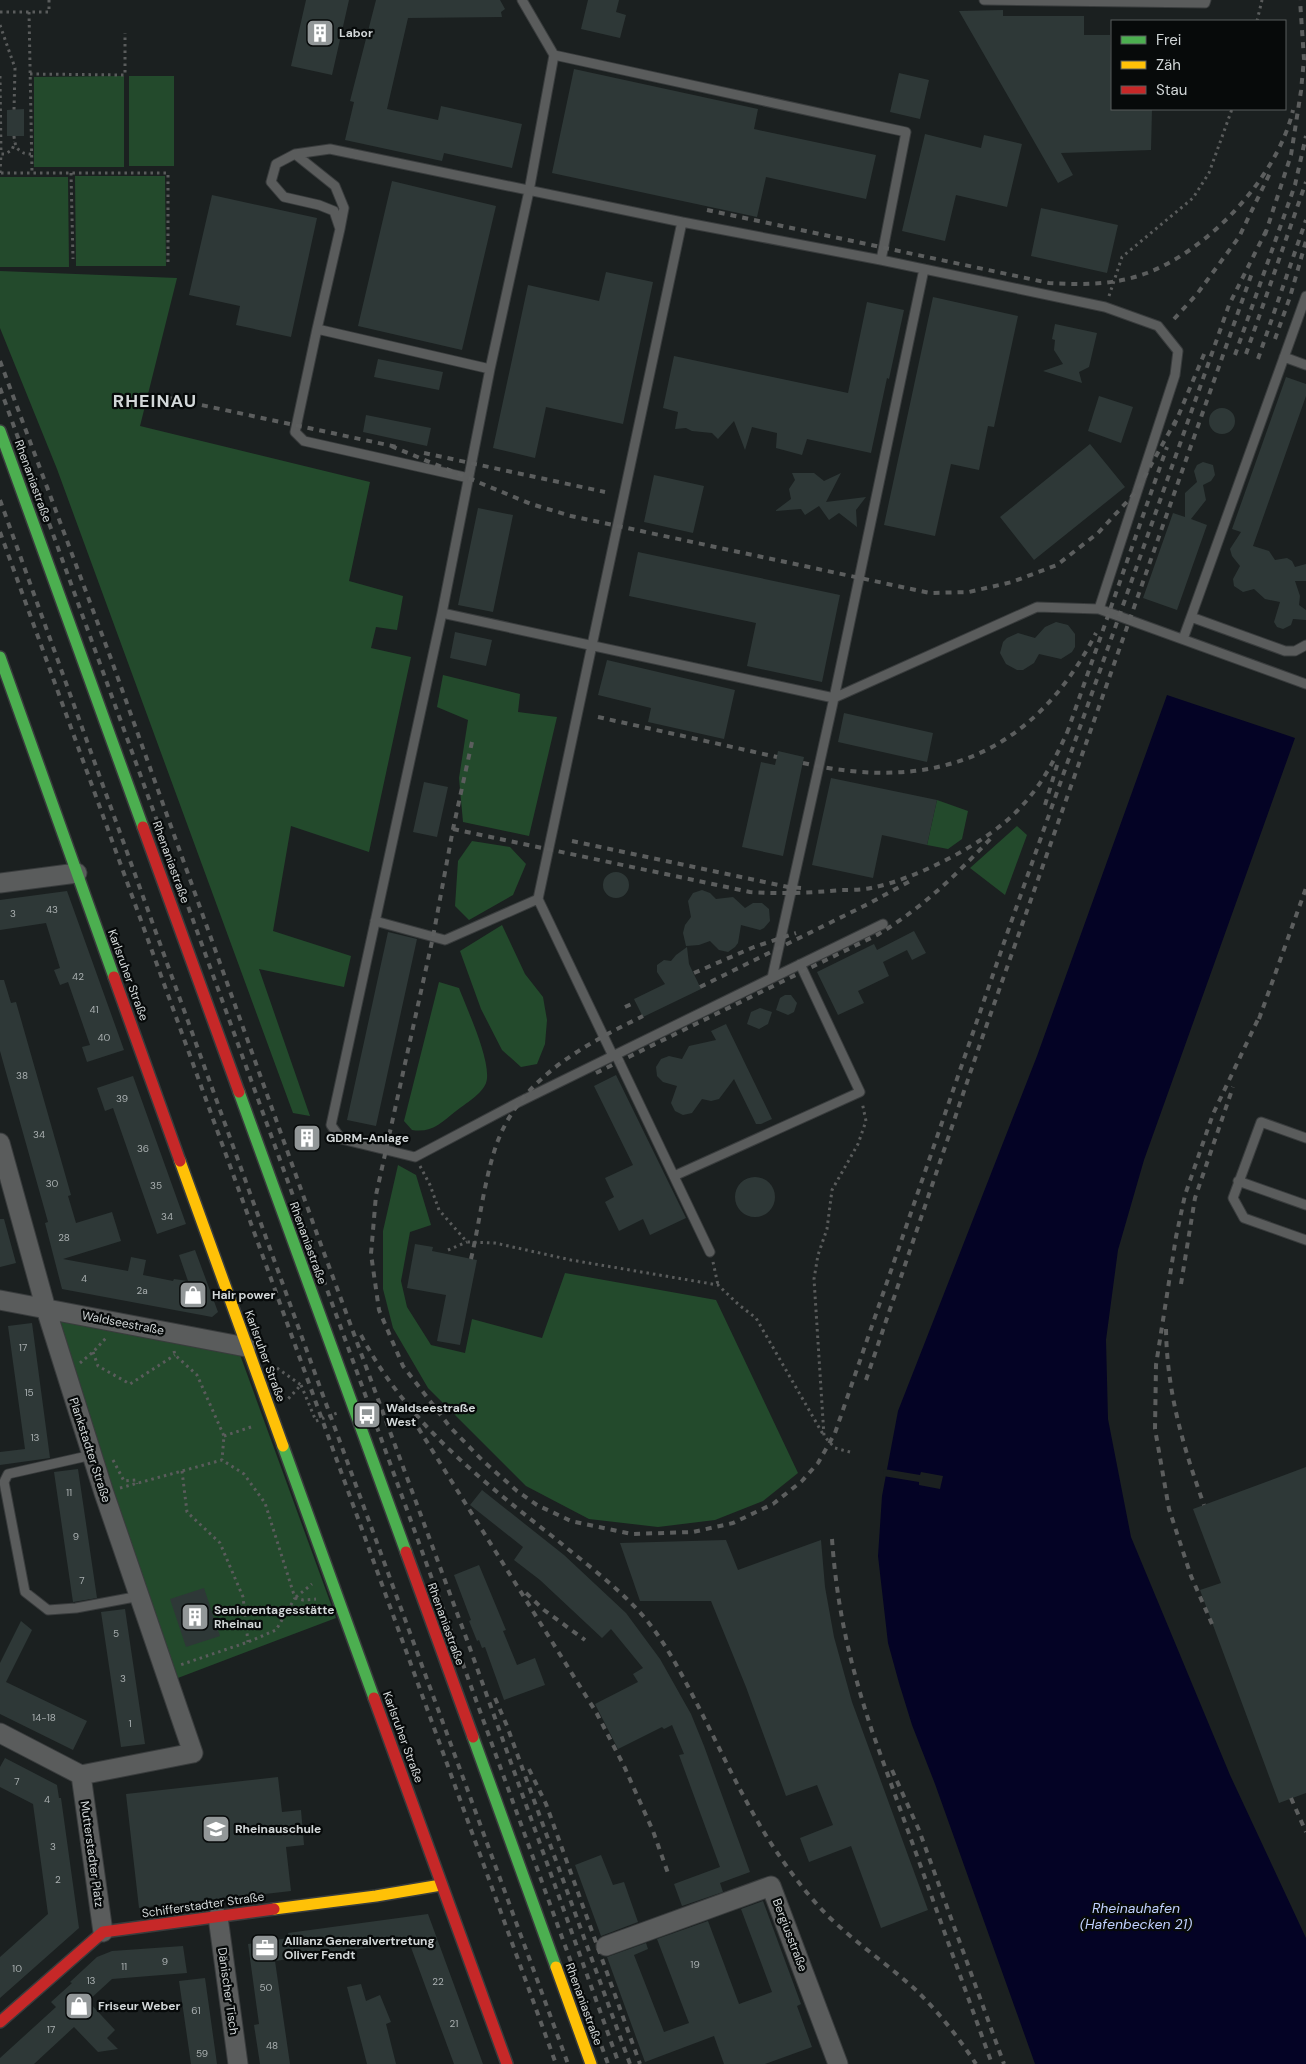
<svg xmlns="http://www.w3.org/2000/svg" width="1306" height="2064" viewBox="0 0 1306 2064" font-family="'DM Sans',sans-serif">
<rect width="100%" height="100%" fill="#1b2020"/>
<path fill="#234a2c" d="M124,76V167H34V77Z
M129,76H174V166H129Z
M75,176H165L166,266H76Z
M0,177H68L69,267H0Z
M0,271L177,278L140,426L370,482L349,581L403,596L397,630L376,627L371,648L411,657L369,852L291,826L273,931L351,956L344,987L259,969L310,1116L293,1113L57,469L0,328Z
M443,675L520,694L518,712L557,717L529,836L463,822L459,778L468,720L437,707Z
M937,800L968,811L962,839L948,849L927,845Z
M1017,826L1027,835L1005,895L970,868Z
M472,841L510,847L526,864L513,895L469,920L455,906L458,861Z
M502,925L525,974L543,997L547,1020L545,1044L537,1064L521,1067L502,1050L481,1009L460,951Z
M439,982L459,988C466,1007 493,1064 486,1083C482,1094 465,1104 456,1111C441,1123 432,1133 412,1130L404,1121Z
M398,1165L416,1175L431,1225L410,1232L401,1281L407,1307L431,1345L465,1353L472,1319L542,1338L565,1273L716,1300L798,1473L763,1501L715,1520L658,1527L589,1519L526,1486L428,1388L393,1328L383,1289V1231Z
M46,1309L239,1352L336,1618L170,1681Z"/>
<path fill="#040325" d="M1167,695L1295,738L1144,1160L1118,1250L1106,1340L1108,1419L1131,1537L1230,1775L1306,1938V2064H1035L935,1784L912,1725L899,1683L888,1643L878,1556L882,1496L898,1411L1037,1056Z"/>
<path fill="#1b2020" d="M884,1469L920,1475L921,1472L943,1476L940,1489L919,1485V1482L883,1476Z"/>
<path fill="#2e3837" d="M306,0H349L332,75L291,66Z
M376,0H500L505,9L501,12L502,17L408,18L387,109L438,120L441,106L522,124L512,168L444,153L442,161L345,140L354,102L350,101Z
M588,0H619L616,12L626,15L620,38L581,29Z
M1003,10V16H1084V35H1110L1112,109H1152L1151,150L1061,153L1073,175L1058,183L959,11Z
M574,69L758,109L754,129L876,155L866,199L766,177L757,217L552,173Z
M899,73L929,80L920,119L890,112Z
M24,109V136H7V110Z
M925,134L981,148L984,135L1022,144L1007,207L956,195L945,241L902,231Z
M392,181L496,206L462,350L358,326Z
M212,195L317,218L291,337L236,325L240,306L189,295Z
M1041,208L1118,225L1107,273L1031,256Z
M606,272L653,282L623,424L546,407L535,458L493,448L528,285L599,301Z
M933,297L1018,316L994,427L988,426L979,470L951,464L935,536L884,525Z
M867,302L904,310L889,379L887,378L871,453L807,439L802,455L776,448L777,433L752,427L745,450L734,421L718,439L712,433L692,431L686,428L675,429L678,412L663,408L674,356L848,393Z
M1055,324L1097,333L1089,367L1079,372L1082,383L1043,371L1063,364L1054,350L1055,340L1052,339Z
M378,359L443,372L439,390L374,377Z
M1286,377L1306,384V396L1253,546L1269,551L1275,560L1287,558L1292,561L1295,567L1306,564V581H1295L1300,596L1299,605L1306,610V620L1293,619L1291,625L1283,629L1277,627L1274,622L1280,602L1265,599L1254,589L1243,592L1234,586L1233,579L1240,566L1232,556L1230,549L1241,532L1232,529Z
M1099,396L1133,407L1121,443L1088,431Z
M1209 421a13 13 0 1 1 26 0a13 13 0 1 1-26 0Z
M366,415L431,428L427,446L363,432Z
M1090,444L1125,487L1034,560L1000,517Z
M1203,462L1213,465L1215,475L1211,481L1203,485L1206,500L1191,519L1207,525L1177,610L1143,598L1173,513L1185,517V493L1197,482L1194,471L1197,465Z
M792,473H814L824,481L841,473L826,502L866,497L856,510L857,527L839,513L829,520L819,506L805,515L801,509L775,511L791,499L789,489L795,480Z
M654,475L704,486L693,533L644,522Z
M478,508L513,515L493,612L458,605Z
M638,552L840,595L822,682L747,666L756,623L629,596Z
M1056,622L1068,625L1075,634V647L1072,652L1061,659L1039,654L1034,663L1023,670H1017L1006,664L1000,653L1003,642L1007,638L1018,633L1035,638L1045,627Z
M455,632L492,640L486,666L450,658Z
M607,660L735,690L724,739L648,722L651,708L598,695Z
M844,713L933,733L927,762L838,742Z
M778,751L804,757L783,856L742,847L761,762L775,765Z
M831,778L937,800L927,845L882,835L873,878L812,865Z
M424,782L448,787L437,837L413,832Z
M603 885a13 13 0 1 1 26 0a13 13 0 1 1-26 0Z
M702,890L710,893L716,899L733,897L745,908L753,903H762L769,909L770,921L764,928L760,930L741,925L738,943L735,947L728,952L719,950L710,941L699,945L686,946L683,933L685,925L691,917L688,901L693,893Z
M67,891L124,1050L87,1062L82,1047L90,1045L68,982L60,985L54,970L60,968L46,923L0,930V900Z
M914,931L926,953L912,960L907,950L883,962L889,976L858,991L864,1003L838,1015L817,972L874,944L877,950Z
M388,932L417,939L376,1126L347,1120Z
M687,947L689,964L701,989L643,1017L634,999L665,984L657,972V965L664,960L671,961L676,955Z
M0,980H4L11,1003L16,1002L71,1195L68,1196L76,1223L112,1212L121,1241L63,1259L128,1271L131,1257L146,1260L143,1275L173,1281L174,1279L188,1281L179,1255L195,1250L218,1312L212,1317L62,1289L45,1223L48,1222L0,1051Z
M785,995H791L797,1003L794,1012L788,1015L776,1010L780,998Z
M760,1008L772,1012L768,1024L759,1029L747,1024L751,1012Z
M726,1024L772,1119L761,1124H756L734,1079L719,1099L711,1101L702,1099L692,1113L683,1115L675,1111L671,1103L677,1086L663,1082L657,1076L656,1067L661,1059L669,1056L682,1059L689,1046L716,1040L711,1031Z
M616,1075L686,1218L650,1235L643,1219L619,1231L605,1202L614,1197L605,1178L633,1165L594,1086Z
M133,1076L186,1224L157,1234L113,1108L105,1111L97,1088Z
M735 1197a20 20 0 1 1 40 0a20 20 0 1 1-40 0Z
M0,1219H4L16,1263L0,1267Z
M415,1244L433,1247L432,1251L477,1260L460,1345L437,1341L446,1295L407,1288Z
M32,1323L50,1458L0,1465V1452L25,1449L8,1326Z
M1306,1467V1793L1279,1803L1200,1590L1221,1583L1193,1509Z
M78,1469L97,1598L73,1602L54,1472Z
M482,1490L564,1555L626,1613L660,1659L691,1714L704,1746L750,1872L720,1883L723,1892L682,1906L674,1884L720,1867L679,1755L684,1754L672,1725L664,1729L662,1727L618,1749L595,1704L638,1682L633,1674L643,1668L611,1629L602,1638L540,1580L514,1560L523,1547L470,1505Z
M726,1540L738,1570L821,1540L825,1587L834,1637L852,1702L928,1910L881,1928L851,1846L809,1862L800,1838L833,1825L817,1785L786,1796L746,1687L711,1601H640L620,1543Z
M479,1565L506,1630L503,1631L517,1665L535,1658L545,1685L504,1700L485,1647L482,1648L479,1640L477,1641L469,1621L471,1620L454,1575Z
M204,1588L220,1636L186,1647L170,1599Z
M125,1609L145,1744L121,1747L101,1612Z
M21,1621L32,1630L6,1682L87,1721L73,1750L0,1714V1663Z
M5,1758L57,1785L59,1798H61L79,1928L0,1998V1957L48,1914L33,1804L0,1787V1767Z
M278,1777L282,1812L301,1810L304,1845L286,1847L291,1891L139,1908L126,1794Z
M601,1855L613,1885L624,1882L638,1922L601,1936L575,1865Z
M763,1901L801,2004L797,2006L812,2047L765,2064H724L714,2036L645,2062L607,1957L646,1943L648,1949L634,1955L664,2032L689,2023L657,1939L708,1921L739,2004L772,1992L741,1909Z
M428,1914L483,2064H454L409,1942L275,1961L290,2064H260L254,2025L259,2024L248,1944L289,1938L288,1933Z
M183,1946L187,1973L112,1979L88,2001L115,2030L107,2038L118,2049L98,2052L74,2027L34,2064H0V2058L56,2007L51,2002L72,1983L70,1982L97,1957L112,1951Z
M205,1978L217,2064H191L179,1981Z
M361,1984L366,2001L380,1995L391,2022L386,2024L396,2064H367L347,1987Z"/>
<g fill="none" stroke-linecap="round" stroke-linejoin="round">
<defs>
<path id="lane" d="M522,0L554,55L529,191L490,369L442,613L331,1125L341,1139L415,1157L519,1102L772,978L834,698L924,269
M984,0L1205,3L1206,0
M554,55L906,132L881,260
M295,154L335,186L344,208L340,229
M317,329L340,229L334,211L319,205L284,197L271,182L276,164L295,154L330,149L682,222L881,260L1105,307L1158,326L1178,351L1175,375L1099,609L1037,607L834,698L442,613
M1284,357L1306,365
M469,478L304,441L295,432L317,329L490,369
M1099,609L1306,684
M1191,617L1306,296
M1183,639L1191,617L1285,651H1295L1306,645
M538,899L613,1056
M375,921L445,940L538,899L682,222
M772,978L883,924
M616,1055L710,1252
M1306,1138L1261,1122L1233,1198L1244,1218L1306,1240
M674,1176L860,1092L800,964
M1238,1181L1306,1205
M92,1455L8,1474L4,1482L25,1592L48,1610L76,1608L140,1596"/>
<path id="street" d="M0,883L77,873
M0,1143L46,1309L104,1493L193,1753L81,1775L0,1733
M0,1300L246,1347
M81,1775L103,1932
M218,1917L238,2064
M606,1946L771,1886L838,2064"/>
<path id="fast" d="M0,431L143,827
M0,657L114,977
M239,1092L406,1552
M283,1446L374,1698
M473,1737L556,1967"/>
<path id="slow" d="M180,1161L283,1446
M274,1909L376,1896L441,1885
M556,1967L591,2064"/>
<path id="jam" d="M143,827L239,1092
M114,977L180,1161
M406,1552L473,1737
M374,1698L507,2064
M0,2022L103,1932L274,1909"/>
</defs>
<use href="#lane" stroke="#393c3d" stroke-width="11"/>
<use href="#street" stroke="#393c3d" stroke-width="21"/>
<use href="#fast" stroke="#393c3d" stroke-width="14"/>
<use href="#slow" stroke="#393c3d" stroke-width="14"/>
<use href="#jam" stroke="#393c3d" stroke-width="14"/>
<path stroke="#5a5c5c" stroke-width="3" stroke-dasharray="2.5 4" stroke-linecap="butt" d="M0,12H49V0
M29,12L32,173H168V263
M1257,21L1262,0
M0,25L15,68L14,110
M30,74L125,75V33
M0,76L1,154
M14,136C15,148 19,154 31,154
M0,173L1,154H5L12,150L15,142
M1,173H32
M71,173L73,259
M1109,296L1122,257L1193,198L1209,173L1232,109
M420,1166L430,1185L439,1210L467,1242L495,1243L571,1260L718,1285L739,1305L756,1318L824,1436
M448,1250L467,1242
M713,1262L718,1285
M174,1351L175,1355L197,1375L224,1436L222,1460
M93,1352L98,1366L130,1384L175,1355
M80,1363L93,1352L106,1338
M277,1368L301,1385L288,1399
M301,1385L316,1421
M224,1436L254,1426
M850,1452L835,1448L824,1436L814,1279L818,1255L827,1229L832,1190L858,1144L866,1121L862,1102
M113,1460L124,1481L136,1480L137,1484
M182,1471L187,1512L220,1543L243,1597L248,1642
M120,1488L222,1460L244,1474L265,1503L295,1598L276,1630L248,1642L180,1665
M296,1597L312,1584
M295,1598L303,1600L316,1599"/>
<use href="#lane" stroke="#5a5c5c" stroke-width="9"/>
<use href="#street" stroke="#5a5c5c" stroke-width="19"/>
<use href="#fast" stroke="#4caf50" stroke-width="11"/>
<use href="#slow" stroke="#ffc107" stroke-width="11"/>
<use href="#jam" stroke="#c62828" stroke-width="11"/>
<path stroke="#5c5e5e" stroke-width="4" stroke-dasharray="6 6" stroke-linecap="butt" d="M707,210L1049,283C1083,285 1115,285 1147,273C1210,249 1278,176 1293,110
M1265,235L1291,155L1301,91L1304,59L1300,0
M1174,319L1197,294L1239,237L1270,173
M1275,339L1290,297L1306,241
M1246,354L1306,182
M1235,355L1295,185L1306,136
M1258,359L1306,220
M0,361L110,656L317,1234L467,1640L619,2064
M0,388L608,2064
M155,395L397,447
M1174,426L1205,352
M391,446L531,504L571,516L930,593L969,592L1012,582L1057,565L1098,533L1136,492L1176,420
M424,453L605,492
M0,500L321,1390L568,2064
M0,532L556,2064
M598,717L777,757
M1067,733L1167,447
M472,742L453,829L433,937L376,1195L371,1254L379,1310L403,1366L450,1427L482,1460L517,1491L537,1505L571,1521L632,1534L693,1532L733,1523L773,1504L802,1481L818,1463L835,1433L1008,931L1229,305L1267,229
M803,763C934,793 1034,755 1096,633
M1045,805L1058,762
M453,829L750,892C781,894 809,893 841,890C850,890 861,890 871,888C916,879 985,844 1017,811C1041,787 1056,758 1069,728
M572,841L788,887L801,888
M694,973L754,947L796,933
M700,987L870,903L912,880
M625,1007L636,1002
M1259,1019L1306,888
M596,1073L877,935C924,907 957,874 994,835
M471,1259C480,1221 484,1180 497,1143C521,1078 584,1045 643,1016
M1181,1284L1195,1198L1233,1087
M1166,1329C1167,1393 1183,1446 1204,1505
M361,1335C407,1423 481,1480 557,1540C586,1564 619,1588 644,1617C665,1642 680,1671 695,1700C723,1754 748,1812 783,1861C797,1881 812,1900 829,1917C857,1944 890,1966 918,1992C940,2014 959,2038 976,2064
M866,1380L980,1044L1253,270
M412,1418L596,1712L624,1766L653,1831L669,1876
M832,1539C837,1609 850,1664 872,1731L992,2064
M526,1593L544,1610L585,1640
M1212,1624L1191,1576L1169,1509L1155,1429L1156,1365L1176,1237L1185,1195L1213,1114L1261,1013
M495,1698L507,1726L630,2064
M529,1769L546,1804L640,2064
M892,1770L919,1830L1004,2064
M1291,1798L1306,1832"/>
<path stroke="#5a5c5c" stroke-width="3" stroke-dasharray="2.5 4" stroke-linecap="butt" d="M316,1421L340,1412"/>
</g>
<defs>
<symbol id="building-square" viewBox="-11 -11 22 22"><rect x="-9" y="-9" width="18" height="18" rx="4" fill="#929798" stroke="#070a0a"/><path d="M-4-6H4V6H1V3H-1V6H-4ZM-2.5-4.3h1.7v1.8h-1.7ZM.8-4.3h1.7v1.8H.8ZM-2.5-1h1.7V.8h-1.7ZM.8-1h1.7V.8H.8Z" fill="#fff"/></symbol>
<symbol id="shop-square" viewBox="-11 -11 22 22"><rect x="-9" y="-9" width="18" height="18" rx="4" fill="#929798" stroke="#070a0a"/><path d="M-5-2.5h2.3a2.7 3.5 0 0 1 5.4 0H5L5.5 6h-11ZM-1.5-2.5h3a1.5 2.3 0 0 0-3 0Z" fill="#fff"/></symbol>
<symbol id="bus-square" viewBox="-11 -11 22 22"><rect x="-9" y="-9" width="18" height="18" rx="4" fill="#929798" stroke="#070a0a"/><path d="M-5-6H5V4H4V6H2V4H-2V6H-4V4H-5ZM-3.5-4V0h7V-4ZM-3.5 1.2v1.5H-2V1.2ZM2 1.2v1.5H3.5V1.2Z" fill="#fff"/></symbol>
<symbol id="school-square" viewBox="-11 -11 22 22"><rect x="-9" y="-9" width="18" height="18" rx="4" fill="#929798" stroke="#070a0a"/><path d="M0-5L7-2L0 1L-7-2ZM-4 1L0 2.5L4 1V4Q0 6-4 4Z" fill="#fff"/></symbol>
<symbol id="office-square" viewBox="-11 -11 22 22"><rect x="-9" y="-9" width="18" height="18" rx="4" fill="#929798" stroke="#070a0a"/><path d="M-6-3h4V-5.5h4V-3h4V5H-6ZM-1-4.5V-3h2v-1.5ZM-6 0V1H6V0Z" fill="#fff"/></symbol>
</defs>
<g fill-rule="evenodd">
<use href="#building-square" x="304" y="17" width="32" height="32"/>
<use href="#building-square" x="291" y="1122" width="32" height="32"/>
<use href="#shop-square" x="177" y="1279" width="32" height="32"/>
<use href="#bus-square" x="351" y="1399" width="32" height="32"/>
<use href="#building-square" x="179" y="1601" width="32" height="32"/>
<use href="#school-square" x="200" y="1813" width="32" height="32"/>
<use href="#office-square" x="249" y="1932" width="32" height="32"/>
<use href="#shop-square" x="63" y="1990" width="32" height="32"/>
</g>
<g text-anchor="middle" dominant-baseline="central" stroke-width="4.5" stroke-linejoin="round" paint-order="stroke">
<g font-size="10" fill="#a9afb0">
<text x="52" y="909">43</text>
<text x="13" y="913">3</text>
<text x="78" y="976">42</text>
<text x="94" y="1009">41</text>
<text x="104" y="1037">40</text>
<text x="22" y="1075">38</text>
<text x="122" y="1098">39</text>
<text x="39" y="1134">34</text>
<text x="143" y="1148">36</text>
<text x="52" y="1183">30</text>
<text x="156" y="1185">35</text>
<text x="167" y="1216">34</text>
<text x="64" y="1237">28</text>
<text x="84" y="1278">4</text>
<text x="142" y="1290">2a</text>
<text x="23" y="1347">17</text>
<text x="29" y="1392">15</text>
<text x="35" y="1437">13</text>
<text x="69" y="1492">11</text>
<text x="76" y="1536">9</text>
<text x="82" y="1580">7</text>
<text x="116" y="1633">5</text>
<text x="123" y="1678">3</text>
<text x="44" y="1717">14-18</text>
<text x="130" y="1723">1</text>
<text x="17" y="1781">7</text>
<text x="47" y="1799">4</text>
<text x="53" y="1846">3</text>
<text x="58" y="1879">2</text>
<text x="165" y="1961">9</text>
<text x="695" y="1964">19</text>
<text x="124" y="1966">11</text>
<text x="17" y="1968">10</text>
<text x="91" y="1980">13</text>
<text x="438" y="1981">22</text>
<text x="266" y="1987">50</text>
<text x="196" y="2010">61</text>
<text x="454" y="2023">21</text>
<text x="51" y="2029">17</text>
<text x="272" y="2045">48</text>
<text x="202" y="2053">59</text>
</g>
<g font-size="12" font-weight="bold" fill="#d2d7d8" stroke="#070a0a" text-anchor="start">
<text x="339" y="33">Labor</text>
<text x="326" y="1138">GDRM-Anlage</text>
<text x="212" y="1295">Hair power</text>
<text x="386" y="1408">Waldseestraße<tspan x="386" dy="14">West</tspan></text>
<text x="214" y="1610">Seniorentagesstätte<tspan x="214" dy="14">Rheinau</tspan></text>
<text x="235" y="1829">Rheinauschule</text>
<text x="284" y="1941">Allianz Generalvertretung<tspan x="284" dy="14">Oliver Fendt</tspan></text>
<text x="98" y="2006">Friseur Weber</text>
</g>
<g font-size="12" fill="#d2d7d8" stroke="#070a0a">
<text transform="translate(33 481) rotate(70)">Rhenaniastraße</text>
<text transform="translate(171 862) rotate(70)">Rhenaniastraße</text>
<text transform="translate(128 975) rotate(70)">Karlsruher Straße</text>
<text transform="translate(308 1243) rotate(70)">Rhenaniastraße</text>
<text transform="translate(123 1323) rotate(11)">Waldseestraße</text>
<text transform="translate(265 1356) rotate(70)">Karlsruher Straße</text>
<text transform="translate(90 1450) rotate(72)">Plankstadter Straße</text>
<text transform="translate(446 1624) rotate(70)">Rhenaniastraße</text>
<text transform="translate(403 1737) rotate(70)">Karlsruher Straße</text>
<text transform="translate(92 1854) rotate(82)">Mutterstadter Platz</text>
<text transform="translate(203 1905) rotate(-8)">Schifferstadter Straße</text>
<text transform="translate(790 1935) rotate(69)">Bergiusstraße</text>
<text transform="translate(228 1991) rotate(82)">Dänischer Tisch</text>
<text transform="translate(584 2004) rotate(70)">Rhenaniastraße</text>
</g>
<g font-size="14" font-style="italic" fill="#c1d1ff" stroke="#070a0a">
<text x="1136" y="1908">Rheinauhafen<tspan x="1136" dy="16">(Hafenbecken 21)</tspan></text>
</g>
<g font-size="18" font-weight="bold" letter-spacing="1" fill="#d2d7d8" stroke="#070a0a">
<text x="155" y="401">RHEINAU</text>
</g>
</g>
<rect x="1111" y="20" width="175" height="90" fill="#070a0a" stroke="#585c5c"/>
<rect x="1121" y="36" width="25" height="8" fill="#4caf50" stroke="#585c5c"/>
<text x="1156" y="45" font-size="15" fill="#d2d7d8">Frei</text>
<rect x="1121" y="61" width="25" height="8" fill="#ffc107" stroke="#585c5c"/>
<text x="1156" y="70" font-size="15" fill="#d2d7d8">Zäh</text>
<rect x="1121" y="86" width="25" height="8" fill="#c62828" stroke="#585c5c"/>
<text x="1156" y="95" font-size="15" fill="#d2d7d8">Stau</text>
</svg>
